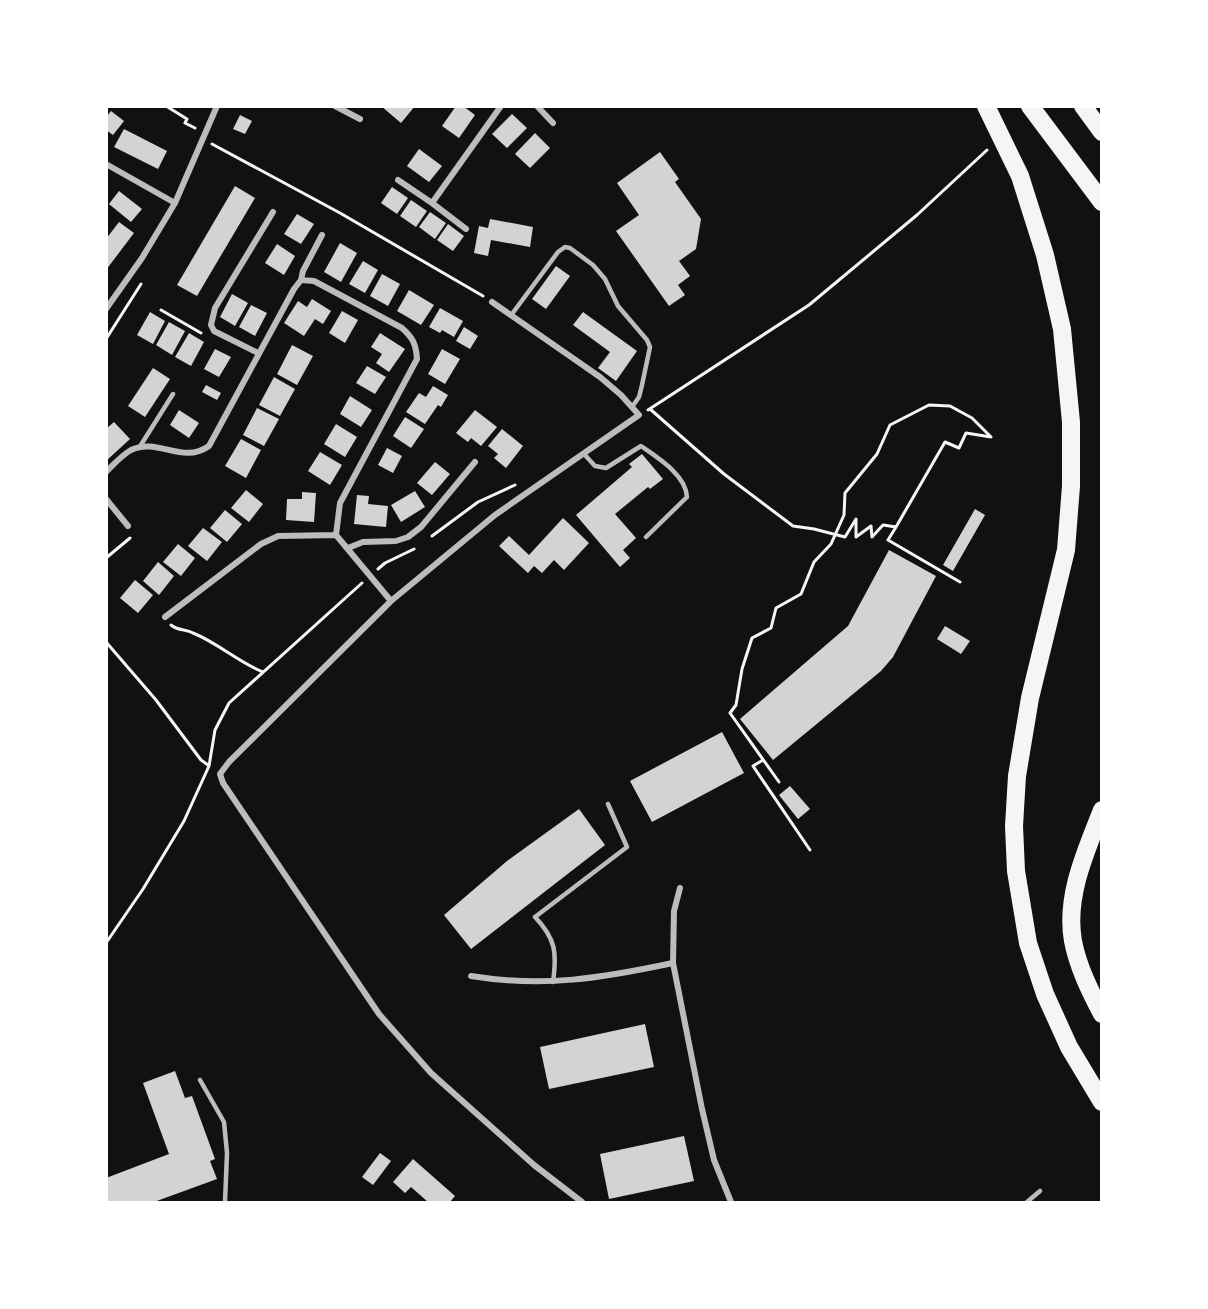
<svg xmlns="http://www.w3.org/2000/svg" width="1208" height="1309" viewBox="0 0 1208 1309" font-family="Figtree,sans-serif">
<rect width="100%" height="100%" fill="#111"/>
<path fill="#d3d3d3" d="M381,106H415L401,123Z
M456,106H463L475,115L459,138L442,126Z
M111,111L124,121L113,135L106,130V117Z
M512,114L527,128L507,148L492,134Z
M240,115L252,121L245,134L233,129Z
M124,129L167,151L158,169L114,147Z
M535,133L550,148L530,168L515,154Z
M419,149L442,166L429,182L407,166Z
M660,152L679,179L675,182L701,219L696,249L679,261L690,276L678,285L685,295L669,306L616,231L639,215L617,183Z
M235,186L255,198L197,296L177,285Z
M392,187L408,198L397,214L381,203Z
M119,191L142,209L131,222L109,204Z
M411,200L427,211L416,227L400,216Z
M430,212L446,223L435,239L419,227Z
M297,214L314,224L301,244L284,234Z
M490,219L533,227L530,247L491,240L488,256L474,253L479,226L488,228Z
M119,222L134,233L106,270V239Z
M448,224L464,236L453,251L437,240Z
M340,243L357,253L341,282L324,272Z
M277,244L295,256L284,275L265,263Z
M363,261L378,270L365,293L349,284Z
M556,266L570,276L546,309L532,299Z
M382,274L400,284L388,306L370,296Z
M409,290L434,305L421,325L397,311Z
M232,294L248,303L235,326L220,317Z
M312,299L331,311L323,324L315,319L304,336L284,323L298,301L307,307Z
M251,305L267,313L255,336L239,327Z
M440,308L463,321L454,337L442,330L440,333L429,327Z
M342,311L358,320L345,343L329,333Z
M150,312L165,321L153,344L137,335Z
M583,312L637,351L616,381L598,368L610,352L573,325Z
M169,322L185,331L172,355L156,345Z
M464,327L478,336L470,349L456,341Z
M189,333L204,342L191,366L175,357Z
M380,333L405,349L389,372L376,363L382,354L371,347Z
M292,345L313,356L297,385L277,374Z
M215,349L231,357L219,377L204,369Z
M442,349L460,359L445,384L428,374Z
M367,366L386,377L375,394L356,383Z
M153,368L170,379L145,417L128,406Z
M274,377L295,389L280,416L259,405Z
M206,385L221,393L217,400L202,392Z
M433,386L448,395L441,407L438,405L425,424L406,412L419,393L426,397Z
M350,396L372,410L361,427L340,414Z
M257,408L279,419L264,446L243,435Z
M179,410L199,423L189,438L170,425Z
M475,410L497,427L481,446L471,438L468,442L456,433Z
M405,417L424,429L411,448L393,436Z
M114,422L130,439L106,461V429Z
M336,424L357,437L345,457L324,444Z
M502,429L523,446L506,468L494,458L498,454L488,446Z
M241,439L261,450L246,478L225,466Z
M387,448L402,456L393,473L378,465Z
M320,452L342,465L330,485L308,471Z
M642,454L663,479L650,489L648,487L615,514L636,538L623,550L630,558L620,567L576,515L632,467L629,464Z
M435,462L450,474L432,495L417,483Z
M246,490L263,504L249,522L231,508Z
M415,491L425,507L401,522L391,505Z
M302,492L316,493L314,522L286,520L287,499H302Z
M357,495L369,496L368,504L388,506L386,527L354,524Z
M975,509L985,515L953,571L943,565Z
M225,510L242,524L227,542L210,528Z
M563,518L589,543L564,570L554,560L542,573L534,566L528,573L499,546L509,536L529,555Z
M203,528L222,542L207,561L188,546Z
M178,544L195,558L181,576L163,562Z
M889,550L936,576L893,657L881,671L773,760L740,719L848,626Z
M158,562L174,576L159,595L143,581Z
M135,580L153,595L138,613L120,598Z
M945,626L970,641L961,654L937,639Z
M722,732L744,773L652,822L630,781Z
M790,786L810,809L798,819L779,795Z
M579,809L605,845L471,949L444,915L507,861Z
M645,1024L654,1067L549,1089L540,1047Z
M175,1071L185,1098L192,1096L215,1159L210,1161L217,1179L154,1202H106V1178L169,1154L143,1083Z
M684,1136L694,1181L609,1199L600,1154Z
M380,1153L391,1161L373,1185L362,1177Z
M413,1159L455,1196L450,1202H428L411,1187L405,1193L393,1182Z"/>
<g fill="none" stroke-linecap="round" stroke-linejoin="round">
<path stroke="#f5f5f5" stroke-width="3" d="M166,106L187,119L185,123L195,128
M212,144L340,213L483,296
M161,310L201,333
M106,339L141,284
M650,409L724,474L793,526L814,529L845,537L856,519V537L871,526L872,537L883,525L896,527L888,540L960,582
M648,410L809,305L917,215L987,150
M432,536L478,502L515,485
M106,558L130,538
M378,569L385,563L414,549
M171,625C178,631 186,629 193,633C218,643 238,662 263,672
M106,642L156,700L201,760L208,765
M763,760L753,766L810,850
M779,782L730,713L736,705L742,669L752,638L771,628L776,608L801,594L814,562L831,544L844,515L845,493L877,454L890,425L929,405L950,406L972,418L991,437L966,433L959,448L945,442L896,527
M106,943L143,889L184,821L209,766L215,730L229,703L362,583"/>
<path stroke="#bcbcbc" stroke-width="4.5" d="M512,314L558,252L565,247L570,248L593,265L605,279L618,306L647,340L650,347L642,385L639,397L632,407
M139,448L173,394
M584,454L595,466L606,468L641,446C658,458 686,475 687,497L646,537
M553,982C557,953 556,939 535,917L627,847L608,804
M200,1080L224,1122L227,1153L225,1202
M1027,1202L1040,1191"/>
<path stroke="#bcbcbc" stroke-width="6" d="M335,106L360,119
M537,106L553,123
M106,164L175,203
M398,180L432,203L501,106
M432,203L466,229
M301,280L303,271L322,235
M492,302L600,377L621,395L639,415L495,515L391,601L229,762L220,774L223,783L379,1014L431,1073L534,1165L582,1202
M106,309L142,258L175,203L217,106
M258,353L214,331L211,325L215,308L273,212
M106,472C114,464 122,455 131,450C158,437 182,465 209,446L294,289L301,280L314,281L402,328C413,338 416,344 417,359L340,503L336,535
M106,499L128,526
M348,548L363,542L396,541L408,537L421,527L475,462
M165,617L261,544L278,536L336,535L391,601
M680,888L674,911L673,963L702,1109L714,1160L731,1202
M471,976C544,988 602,978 673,963"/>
<path stroke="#f5f5f5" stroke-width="18" d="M986,106L1020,176L1045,255L1062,329L1071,422V486L1066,550L1030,698L1017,776L1014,826L1016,871L1028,943L1045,994L1069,1047L1102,1102
M1030,106L1102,202
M1083,106L1102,132
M1102,810C1086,851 1065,896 1073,941C1078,967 1090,991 1102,1014"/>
</g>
<rect width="1208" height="1309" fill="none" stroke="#ffffff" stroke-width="216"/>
</svg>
